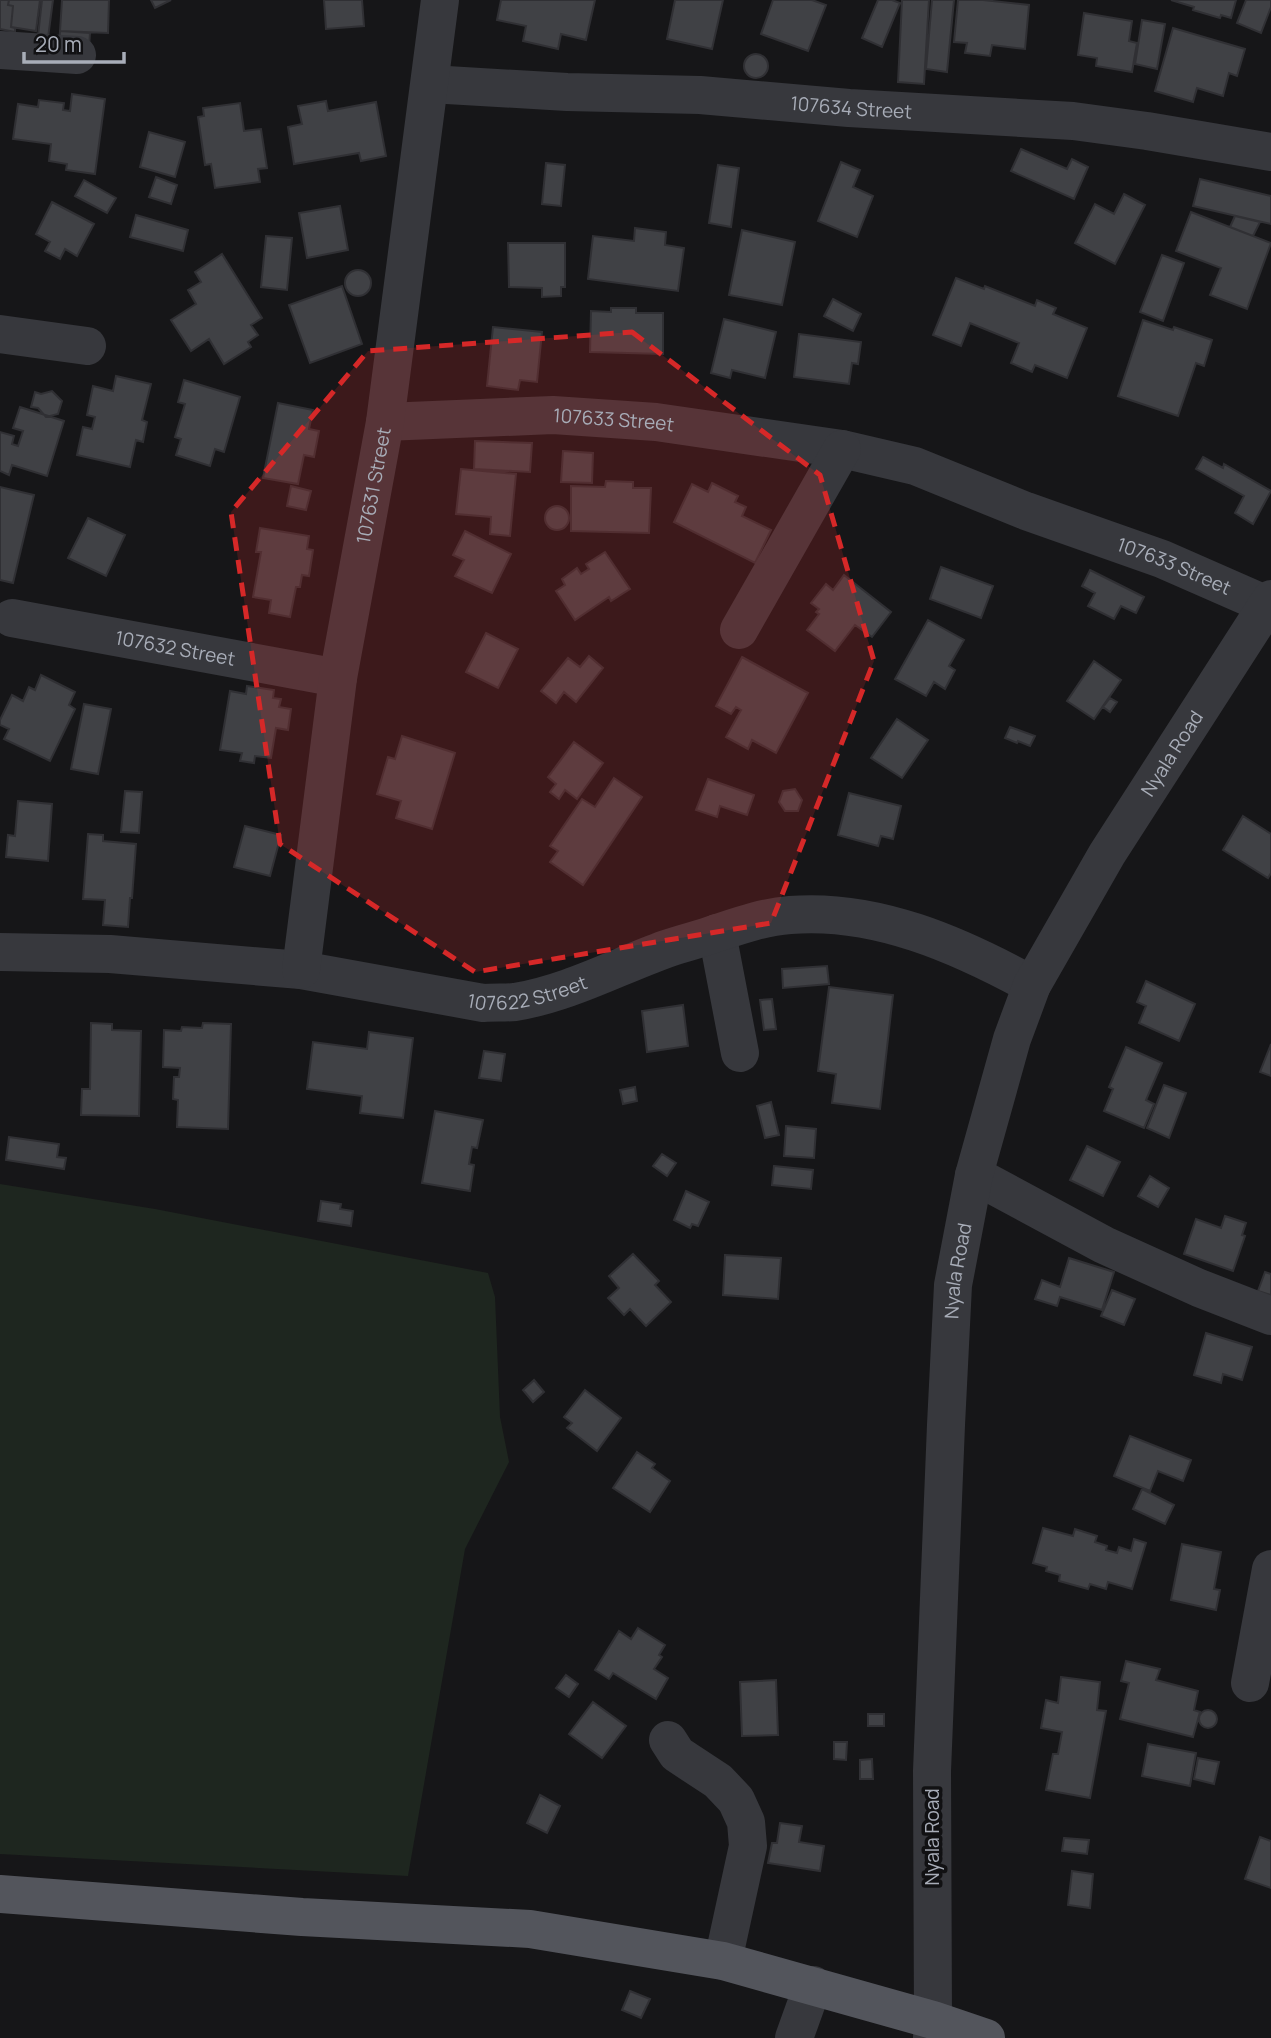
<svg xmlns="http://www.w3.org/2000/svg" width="1271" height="2038" viewBox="0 0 1271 2038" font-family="Manrope,sans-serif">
<rect width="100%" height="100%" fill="#161618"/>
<path fill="#1e261f" d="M0,1184L155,1209L488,1273L495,1297L500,1417L509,1462L465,1549L408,1876L0,1854Z"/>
<path fill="#404145" stroke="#303034" stroke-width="2" d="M0,0H9L8,5L13,6L11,27L15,28V32L0,29Z
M9,0H40L36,31L11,27L13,6L8,5Z
M42,0H53L48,38L38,36Z
M62,0H109L108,33L60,31Z
M151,0H171L155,8Z
M324,0H362L364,26L326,29Z
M501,0H595L586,40L561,34L558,49L523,41L526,26L497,20Z
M675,0H723L712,49L667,39Z
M773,0H812L826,5L808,51L761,34Z
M878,0H892L900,3L882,47L862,38Z
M902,0H929L924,84L898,82Z
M932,0H954L947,72L926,69Z
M958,0H983L1029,5L1025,49L992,45L990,56L965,53L967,43L954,42Z
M1171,0H1236L1231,18L1221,15L1220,18L1193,10L1194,7Z
M1246,0H1271V7L1261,33L1237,23Z
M1084,13L1132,21L1129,41L1137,43L1132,72L1096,66L1097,58L1078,55Z
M1142,20L1165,24L1157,69L1135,64Z
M1173,28L1245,49L1237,76L1229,73L1223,96L1197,88L1193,102L1155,91Z
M60,31L90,33L89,48L59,46Z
M744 66a12 12 0 1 1 24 0a12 12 0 1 1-24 0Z
M72,94L105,99L95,174L66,170L67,164L49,161L51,144L13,139L18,104L38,107L39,100L64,103L63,110L70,111Z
M326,101L328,111L376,102L386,156L361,161L359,153L294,164L288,127L302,124L298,106Z
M240,103L244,131L261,129L267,168L258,169L260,182L215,188L211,164L205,165L198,117L204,116L203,108Z
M149,132L185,142L175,177L140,167Z
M1021,149L1067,169L1072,159L1088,167L1074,199L1011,171Z
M841,162L860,170L853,187L873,196L857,237L818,221Z
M546,163L565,165L561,206L542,204Z
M718,165L739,168L731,227L709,223Z
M156,177L177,185L171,204L149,197Z
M1200,179L1271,196V224L1193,206Z
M84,180L116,198L107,213L75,196Z
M1124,194L1145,205L1115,264L1075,243L1095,204L1114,214Z
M52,202L94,224L77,256L65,249L60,259L45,251L50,242L36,234Z
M340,206L348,250L307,258L299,213Z
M1191,212L1271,243L1247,309L1210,295L1221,268L1176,251Z
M136,215L188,230L183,251L130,237Z
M1235,216L1260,222L1253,236L1230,227Z
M635,228L666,232L665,245L684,248L678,291L588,279L593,236L634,241Z
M742,230L795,242L782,305L729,295Z
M266,236L292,238L287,290L261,287Z
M508,243H565V287H561V296L542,297V288L509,287Z
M222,254L262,318L251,325L258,335L248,342L251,347L224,364L209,339L191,351L171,320L196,304L188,290L201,282L195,272Z
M1162,255L1184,263L1163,321L1140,312Z
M345 283a13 13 0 1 1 26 0a13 13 0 1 1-26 0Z
M956,278L984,289L985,286L1035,306L1037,300L1056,308L1053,314L1087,328L1067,378L1035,365L1032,372L1011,363L1019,343L970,323L961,346L933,335Z
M342,286L362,344L310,363L289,305Z
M833,299L861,314L853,331L824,316Z
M611,308H636V313H663V354L590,352L591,311L611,312Z
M724,319L776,332L765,378L732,370L730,378L711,373Z
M1143,320L1173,330L1174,327L1212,340L1204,366L1196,363L1178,416L1118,396Z
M493,327L542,332L537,382L520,380L518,390L487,386Z
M799,334L861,342L858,364L852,363L849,384L794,377Z
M116,376L151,384L142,420L147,422L143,442L136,440L130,467L77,455L83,427L92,429L95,417L87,415L93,386L113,391Z
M184,380L240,397L224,452L215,449L210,466L176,455L181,439L175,437L185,404L178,402Z
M52,391L62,401L58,414L46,417L38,408L31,407L35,392L41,394Z
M278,403L313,410L309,429L319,431L314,457L304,455L298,484L263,478Z
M20,407L64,421L47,476L12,465L9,475L0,471V432L14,436L12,444L18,446L23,431L13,428Z
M475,441L532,443L530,472L474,469Z
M563,451L593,453L592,483L561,482Z
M1203,457L1223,468L1224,464L1271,491L1253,524L1235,513L1244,496L1196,469Z
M461,469L516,474L510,536L490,534L491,517L456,514Z
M606,481L633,482V488H651L649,533L571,531V486L605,487Z
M712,483L738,496L735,502L746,507L742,516L771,530L755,563L674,522L692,484L708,492Z
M291,486L311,491L306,510L287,506Z
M0,487L34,495L13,583L0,580Z
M545 518a12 12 0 1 1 24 0a12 12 0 1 1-24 0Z
M88,518L125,535L106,576L68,558Z
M260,528L309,536L307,549L313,550L309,576L302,575L300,587H296L290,617L269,613L271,600L253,597L261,552H256Z
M465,531L511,554L492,593L455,576L464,560L453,555Z
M605,552L630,589L611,601L609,597L575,620L556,591L565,585L562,579L577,568L581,574L589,569L586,564Z
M941,567L993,586L981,618L930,599Z
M1090,570L1144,597L1136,613L1121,606L1114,619L1088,606L1095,593L1082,586Z
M844,575L891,612L872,637L855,625L835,651L807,630L819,614L816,612L819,609L811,603L826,584L833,590Z
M928,620L964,640L949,666L955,670L945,689L934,682L926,696L895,679Z
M486,633L518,649L498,688L466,672Z
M589,656L603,668L576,702L564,692L556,703L541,691L568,658L580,667Z
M742,657L808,693L776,753L752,740L748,749L726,737L741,710L736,707L731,714L716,706Z
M1094,661L1121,680L1094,719L1067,701Z
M41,675L75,692L69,705L75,709L50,761L4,739L9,729L0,725V720L12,695L23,701L29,687L35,690Z
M247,686L274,690L273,698L281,699L279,707L291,709L288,730L276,728L271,758L255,756L254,763L240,761L242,753L220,750L230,691L246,694Z
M1110,698L1117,702L1110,712L1103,707Z
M84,704L111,709L98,774L71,769Z
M897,719L928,740L902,778L871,758Z
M1010,727L1035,736L1030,746L1018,741L1017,743L1005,738Z
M402,736L455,753L432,829L396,818L401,801L377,794L388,757L395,759Z
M574,742L603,763L577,799L565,790L559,799L550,792L556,784L548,777Z
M614,778L642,797L583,885L550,862L558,851L550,846L582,799L595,807Z
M708,779L754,795L747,815L720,806L717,817L696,810Z
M795,789L802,800L798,811H785L779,802L783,791Z
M125,791L142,792L139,833L121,832Z
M849,793L901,806L893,839L881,836L878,846L838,835Z
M18,801L52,804L48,861L6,857L8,835L15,836Z
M1243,816L1271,834V873L1268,878L1223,850Z
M245,826L281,835L270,876L234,867Z
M88,834L103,835V841L136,844L132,898H130L128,927L103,925L105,900L83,899Z
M827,966L829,984L783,988L782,969Z
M1146,981L1195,1004L1179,1041L1139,1023L1146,1006L1137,1002Z
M829,987L893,995L880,1109L832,1103L836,1074L818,1071Z
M772,999L776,1029L764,1030L760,1000Z
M683,1005L688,1046L647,1052L642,1011Z
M91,1023L112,1024V1030L141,1031L139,1116L81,1115L82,1089H90Z
M203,1023L231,1024L228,1129L177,1127L178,1100L173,1099L174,1077H179L180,1068L163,1067L164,1030L181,1031L182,1027L202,1028Z
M369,1032L413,1038L403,1118L360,1113L362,1096L307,1089L313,1042L367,1049Z
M1271,1044V1076L1260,1072Z
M1126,1047L1162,1063L1146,1100L1154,1104L1144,1128L1104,1111L1113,1089L1109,1087Z
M484,1051L505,1054L501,1081L479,1078Z
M1164,1085L1186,1093L1169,1138L1147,1128Z
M635,1087L637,1101L623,1104L620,1090Z
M771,1102L779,1135L765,1138L757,1106Z
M435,1111L483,1120L477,1148L472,1147L469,1164L474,1165L470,1191L422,1183Z
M786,1126L816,1129L814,1158L784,1156Z
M9,1137L59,1144L57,1157L66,1158L64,1169L6,1160Z
M1087,1146L1120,1162L1103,1196L1070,1180Z
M662,1154L676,1163L667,1176L653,1166Z
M774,1166L813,1170L811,1189L772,1185Z
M1150,1176L1169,1188L1158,1207L1138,1196Z
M686,1191L709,1202L698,1226L692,1224L690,1228L674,1220Z
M321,1201L341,1204L340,1209L353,1211L351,1226L318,1221Z
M1225,1216L1246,1223L1242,1235L1245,1236L1233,1271L1184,1254L1196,1219L1221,1228Z
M633,1254L659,1281L655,1285L671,1302L646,1326L630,1309L624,1315L608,1298L619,1288L609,1276Z
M725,1255L781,1258L778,1299L723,1295Z
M1069,1258L1114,1272L1102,1310L1060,1297L1057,1306L1035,1299L1042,1280L1060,1287Z
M1265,1272L1271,1274V1295L1258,1291Z
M1112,1290L1135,1299L1124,1325L1101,1316Z
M1206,1333L1252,1347L1242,1380L1223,1374L1221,1383L1194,1375Z
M534,1380L544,1392L533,1402L523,1390Z
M585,1390L621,1418L597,1451L567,1428L572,1423L564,1417Z
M1130,1436L1191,1460L1183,1481L1158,1471L1150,1491L1114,1476Z
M637,1452L655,1464L652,1468L670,1481L650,1512L613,1488Z
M1142,1489L1174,1505L1165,1524L1133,1509Z
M1043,1528L1073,1536L1075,1529L1097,1536L1095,1542L1107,1546L1106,1550L1117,1553L1119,1547L1131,1551L1134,1539L1146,1543L1132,1589L1108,1582L1106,1589L1090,1584L1088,1589L1059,1581L1060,1575L1046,1571L1047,1567L1033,1563Z
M1182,1544L1221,1552L1214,1589L1220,1590L1216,1610L1171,1600Z
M638,1628L665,1645L659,1655L662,1657L654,1669L668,1678L656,1699L613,1673L609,1679L595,1670L619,1631L631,1639Z
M1126,1661L1160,1669L1156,1680L1198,1691L1194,1710L1200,1712L1193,1737L1120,1719L1129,1683L1121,1681Z
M566,1675L578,1684L569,1697L556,1688Z
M1061,1677L1100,1682L1097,1710L1106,1711L1090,1798L1046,1790L1053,1754H1058L1062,1732L1041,1728L1046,1700L1058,1703Z
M776,1680L778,1735L742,1736L740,1682Z
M593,1702L626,1726L602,1758L569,1734Z
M1199 1719a9 9 0 1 1 18 0a9 9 0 1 1-18 0Z
M868,1714H884V1726H868Z
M834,1742H847L846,1760L834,1759Z
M1148,1744L1196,1753L1190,1786L1142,1776Z
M1198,1758L1219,1762L1214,1784L1194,1779Z
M872,1759L873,1779H860V1760Z
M540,1795L560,1806L547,1833L527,1823Z
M780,1823L802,1826L799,1842L824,1846L820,1871L768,1863L772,1843H777Z
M1260,1837L1271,1841V1888L1245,1879Z
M1064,1838L1089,1840L1087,1854L1062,1851Z
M1072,1871L1093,1874L1090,1908L1068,1905Z
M630,1991L650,1999L641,2018L622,2010Z"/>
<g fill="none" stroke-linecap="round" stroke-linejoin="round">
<g stroke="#37383d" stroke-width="38">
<path d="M0,50L77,55"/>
<path id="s1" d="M430,84L567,92L700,95L849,108L1073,121L1147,131L1271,152"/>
<path d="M0,334L87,346"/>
<path id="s2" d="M385,422L553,415L656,422L842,449L915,466L1026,511L1162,559L1267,605"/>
<path id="s3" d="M12,618L338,678"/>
<path d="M739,630L842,449"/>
<path d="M717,933L740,1053"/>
<path id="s4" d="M0,952L110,954L301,970L483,1003C494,1002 505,1003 515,1002C569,993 616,967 666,949C683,943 701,939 717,933C741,925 764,917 790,915C876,908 959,945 1032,985"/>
<path id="s5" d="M301,970L338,678L385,422L440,0"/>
<path d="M974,1175L1104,1245L1199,1288L1271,1316"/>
<path d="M1250,1683L1271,1569"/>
<path d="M668,1740L677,1754L718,1781L736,1800L746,1822L748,1846L723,1961"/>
<path d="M794,2038L813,1985"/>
<path id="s6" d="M932,2038L933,2020L932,1771L946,1425L953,1285L974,1175L1012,1039L1032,985L1107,854L1271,599"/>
</g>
<path stroke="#53555c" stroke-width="38" d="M0,1894L302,1917L530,1929L723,1961L933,2020L986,2038"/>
</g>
<path fill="#d62828" fill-opacity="0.2" stroke="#d62828" stroke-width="5" stroke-dasharray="14 9" stroke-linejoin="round" d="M632,332L820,475L874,661L771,923L475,972L280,844L231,512L368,351Z"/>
<g text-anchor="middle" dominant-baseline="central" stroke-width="7" stroke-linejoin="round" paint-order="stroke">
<g font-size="19" fill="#a8adb8" stroke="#111113">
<text stroke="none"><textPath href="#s1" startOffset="422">107634 Street</textPath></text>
<text stroke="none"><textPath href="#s2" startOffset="229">107633 Street</textPath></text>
<text stroke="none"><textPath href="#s5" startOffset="490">107631 Street</textPath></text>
<text stroke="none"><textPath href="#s2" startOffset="812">107633 Street</textPath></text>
<text stroke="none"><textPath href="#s3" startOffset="166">107632 Street</textPath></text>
<text stroke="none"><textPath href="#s6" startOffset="1335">Nyala Road</textPath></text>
<text stroke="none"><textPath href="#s4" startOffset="532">107622 Street</textPath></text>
<text stroke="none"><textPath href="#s6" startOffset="768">Nyala Road</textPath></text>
<text transform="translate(932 1837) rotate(-90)">Nyala Road</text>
</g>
</g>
<path d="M24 52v10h100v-10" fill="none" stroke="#a8adb8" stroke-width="3.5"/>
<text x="35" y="52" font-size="21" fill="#a8adb8" stroke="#111113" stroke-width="5" paint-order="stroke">20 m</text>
</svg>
